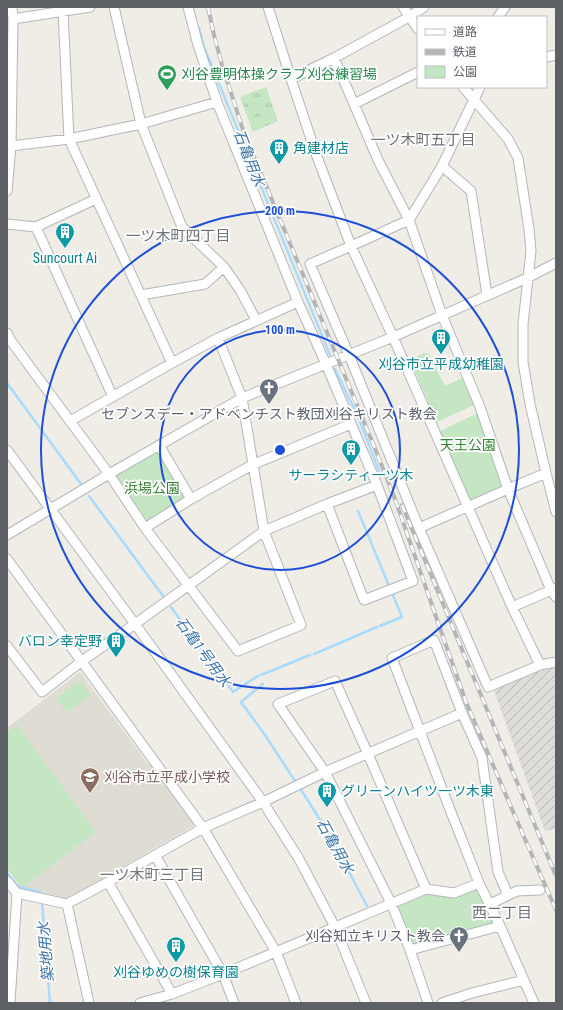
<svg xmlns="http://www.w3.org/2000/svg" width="563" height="1010" viewBox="0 0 563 1010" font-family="'Roboto Condensed','Noto Sans JP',sans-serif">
<defs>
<pattern id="industrial-furrows" width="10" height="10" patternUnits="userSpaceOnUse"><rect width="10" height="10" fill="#dedcd8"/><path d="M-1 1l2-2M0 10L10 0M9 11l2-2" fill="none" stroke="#b7b6b3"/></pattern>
<pattern id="grass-tufts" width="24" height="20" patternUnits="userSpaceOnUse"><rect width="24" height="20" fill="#c4e6c3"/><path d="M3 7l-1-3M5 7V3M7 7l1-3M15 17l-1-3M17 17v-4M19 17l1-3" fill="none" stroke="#a2bea2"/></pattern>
</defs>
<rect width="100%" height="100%" fill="#efede6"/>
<path fill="url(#industrial-furrows)" d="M556,666V829L545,831L494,691L540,668Z"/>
<path fill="#dfdcd4" d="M80,672L148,764L151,762L195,825L65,900L21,887L7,869V728Z"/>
<path fill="url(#grass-tufts)" d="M266,87L278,121L253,132L240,97Z"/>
<path fill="#c4e6c3" d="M424,353L429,354L445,386L462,378L474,405L437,422L410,360Z
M478,413L503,486L470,502L440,431Z
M158,450L186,497L147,521L115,475Z
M80,680L91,695L67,712L56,698Z
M17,725L96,832L23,887L19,884L7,868V732Z
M478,887L495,923L412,945L397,907L427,893Z"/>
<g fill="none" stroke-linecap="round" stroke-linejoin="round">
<path stroke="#a8dbfd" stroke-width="2.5" d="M555,7L556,9
M199,28L204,47L330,355
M335,369L359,419L381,476
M7,383L81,484
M89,496L163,596
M358,511L389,586
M171,607L233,692L258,676
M380,626L402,617L392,593
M314,654L377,627
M261,675L310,655
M263,684L241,702L265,735L295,781
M300,788L329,834L367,906
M7,873L17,885L19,887L41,892
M42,902L50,1003"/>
<defs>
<path id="minor" d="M12,7L13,19L11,146L69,139L141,124L217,102
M114,7L141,124L182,227L224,267L240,290L256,320
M268,7L291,79L316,154L351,246L310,264L349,355L419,528L488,687L540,665L556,662
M403,7L418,29
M63,11L69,139L172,363
M498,17L505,7
M13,19L90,7
M546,57L556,55
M334,58L354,104L418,72
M291,79L334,58L409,17L424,7
M463,87L508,139L518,158L529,229L531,251L523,324V362L530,404L546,473L556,512
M480,87L442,166L409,220L351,246L393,337L512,607L540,665
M354,104L378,160L409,220L442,315L480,407L508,489L551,590L556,597
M7,146H11L7,191
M442,166L471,191L487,295
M7,224L36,227L96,199
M36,227L113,397
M141,295L205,284L224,267
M7,333L11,341L109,474L145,528L238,651L301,625L264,531L242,398L218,338
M70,421L172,363L218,338L298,302
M159,445L191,499
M7,450L135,624L263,802L299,859L335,927L366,1003
M327,504L364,600L413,581L377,485
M145,528L191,499L252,465L351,424
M419,528L508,489L546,473
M7,535L109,474L242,398L393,337L527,278L556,263
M7,559L203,828L276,952L296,1003
M512,607L556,588
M7,646L42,692L82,661L135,624L264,531L327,504L377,485L326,364L298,302L217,102L198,45L188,7
M7,881L17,893L67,904L108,882L203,828L263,802L325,772L462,713
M108,882L172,994
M426,889L368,754L335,681L278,704L325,772L391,903L410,950L428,1003
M508,895L498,872L482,758L462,713L434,640L392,658L449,807L479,883L500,926L534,1003
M67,904L89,1003
M490,904L517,891L540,890
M410,950L500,926
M10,1003L17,893
M140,1003L172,994L223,974L155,855
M234,1003L223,974L426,889L454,893L479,883
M442,1003L472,993L524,980"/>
</defs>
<use href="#minor" stroke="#b3b6ba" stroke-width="11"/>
<use href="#minor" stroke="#fff" stroke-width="9"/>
<defs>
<path id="rail" d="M208,7L214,35L222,65L243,130L374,446L395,499L449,654L466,702L511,807L556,910
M402,505L556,876"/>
</defs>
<use href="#rail" stroke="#b4b5b6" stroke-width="4"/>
<use href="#rail" stroke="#fff" stroke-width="2.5" stroke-dasharray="8" stroke-linecap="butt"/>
</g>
<g fill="none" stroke="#1d4ed8" stroke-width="2">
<circle cx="280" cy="450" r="120"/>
<circle cx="280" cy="450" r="239"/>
</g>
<defs>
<symbol id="stadium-pin" viewBox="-11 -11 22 30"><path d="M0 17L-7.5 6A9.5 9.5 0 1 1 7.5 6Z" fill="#2e9e5b" stroke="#fff"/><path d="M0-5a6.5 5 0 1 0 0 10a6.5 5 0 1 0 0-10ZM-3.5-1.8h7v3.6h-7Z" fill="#fff"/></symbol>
<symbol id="building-pin" viewBox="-11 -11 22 30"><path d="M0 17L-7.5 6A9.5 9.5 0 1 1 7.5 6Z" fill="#0f9aa8" stroke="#fff"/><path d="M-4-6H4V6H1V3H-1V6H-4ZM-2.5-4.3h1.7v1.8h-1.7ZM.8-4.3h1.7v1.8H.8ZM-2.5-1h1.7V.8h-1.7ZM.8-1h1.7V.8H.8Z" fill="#fff"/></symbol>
<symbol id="church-pin" viewBox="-11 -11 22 30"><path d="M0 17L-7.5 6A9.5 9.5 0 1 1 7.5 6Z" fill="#6b7280" stroke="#fff"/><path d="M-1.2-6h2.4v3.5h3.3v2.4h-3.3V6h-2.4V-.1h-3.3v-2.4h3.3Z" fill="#fff"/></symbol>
<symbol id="school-pin" viewBox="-11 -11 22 30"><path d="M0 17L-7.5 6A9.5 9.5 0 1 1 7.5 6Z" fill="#8d6e63" stroke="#fff"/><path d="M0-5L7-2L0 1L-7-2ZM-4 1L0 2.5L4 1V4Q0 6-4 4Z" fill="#fff"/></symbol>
</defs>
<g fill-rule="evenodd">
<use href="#stadium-pin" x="156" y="63" width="22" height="30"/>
<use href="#building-pin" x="268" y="137" width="22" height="30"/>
<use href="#building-pin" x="54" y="221" width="22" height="30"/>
<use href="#building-pin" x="430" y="327" width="22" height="30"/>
<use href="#church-pin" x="258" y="377" width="22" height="30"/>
<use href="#building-pin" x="340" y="438" width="22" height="30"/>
<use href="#building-pin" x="105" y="630" width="22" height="30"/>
<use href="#school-pin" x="79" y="766" width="22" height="30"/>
<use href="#building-pin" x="316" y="780" width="22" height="30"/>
<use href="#church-pin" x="448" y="925" width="22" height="30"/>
<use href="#building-pin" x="165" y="935" width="22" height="30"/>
</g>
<g text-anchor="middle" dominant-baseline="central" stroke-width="3.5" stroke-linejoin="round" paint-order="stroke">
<g font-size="14" fill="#27864d" stroke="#fff" text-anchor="start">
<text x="181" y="74">刈谷豊明体操クラブ刈谷練習場</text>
</g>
<g font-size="14" fill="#0d838f" stroke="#fff">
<text x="293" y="148" text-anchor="start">角建材店</text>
<text x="65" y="258">Suncourt Ai</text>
<text x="441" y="364">刈谷市立平成幼稚園</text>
<text x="351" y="475">サーラシティ一ツ木</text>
<text x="102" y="641" text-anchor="end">バロン幸定野</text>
<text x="341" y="791" text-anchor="start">グリーンハイツ一ツ木東</text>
<text x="176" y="972">刈谷ゆめの樹保育園</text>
</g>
<g font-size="14" fill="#5b616d" stroke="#fff">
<text x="269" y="414">セブンスデー・アドベンチスト教団刈谷キリスト教会</text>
<text x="445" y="936" text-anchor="end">刈谷知立キリスト教会</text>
</g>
<g font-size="14" fill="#378337" stroke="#fff">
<text x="468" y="445">天王公園</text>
<text x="152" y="488">浜場公園</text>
</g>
<g font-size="14" fill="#785e54" stroke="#fff" text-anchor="start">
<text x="104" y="777">刈谷市立平成小学校</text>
</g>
<g font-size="15" fill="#6e7378" stroke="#fff">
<text x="423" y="140">一ツ木町五丁目</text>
<text x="178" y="236">一ツ木町四丁目</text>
<text x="152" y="875">一ツ木町三丁目</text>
<text x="502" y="913">西二丁目</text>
</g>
<g font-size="15" font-style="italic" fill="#4177a7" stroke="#fff">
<text transform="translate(249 158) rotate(68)">石亀用水</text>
<text transform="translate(203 652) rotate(54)">石亀1号用水</text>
<text transform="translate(335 846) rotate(61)">石亀用水</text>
<text transform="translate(46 952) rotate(-95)">築地用水</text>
</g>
</g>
<circle cx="280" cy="450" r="6" fill="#1d4ed8" stroke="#fff" stroke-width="2"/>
<g font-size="12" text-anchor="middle" font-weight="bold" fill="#1d4ed8" stroke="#fff" stroke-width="3.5" stroke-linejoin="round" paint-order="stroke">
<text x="280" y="215">200 m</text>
<text x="280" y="334">100 m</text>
</g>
<rect width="563" height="1010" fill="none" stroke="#5d6166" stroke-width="16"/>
<rect x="417" y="16" width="130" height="72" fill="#ffffff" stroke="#bec0c2"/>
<rect x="425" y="29" width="20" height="6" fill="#ffffff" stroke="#bec0c2"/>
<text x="453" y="36" font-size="12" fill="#5d6166">道路</text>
<rect x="425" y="49" width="20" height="6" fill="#b4b5b6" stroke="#bec0c2"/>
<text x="453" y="56" font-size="12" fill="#5d6166">鉄道</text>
<rect x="425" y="66" width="20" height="12" fill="#c4e6c3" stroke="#bec0c2"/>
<text x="453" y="76" font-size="12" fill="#5d6166">公園</text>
</svg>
